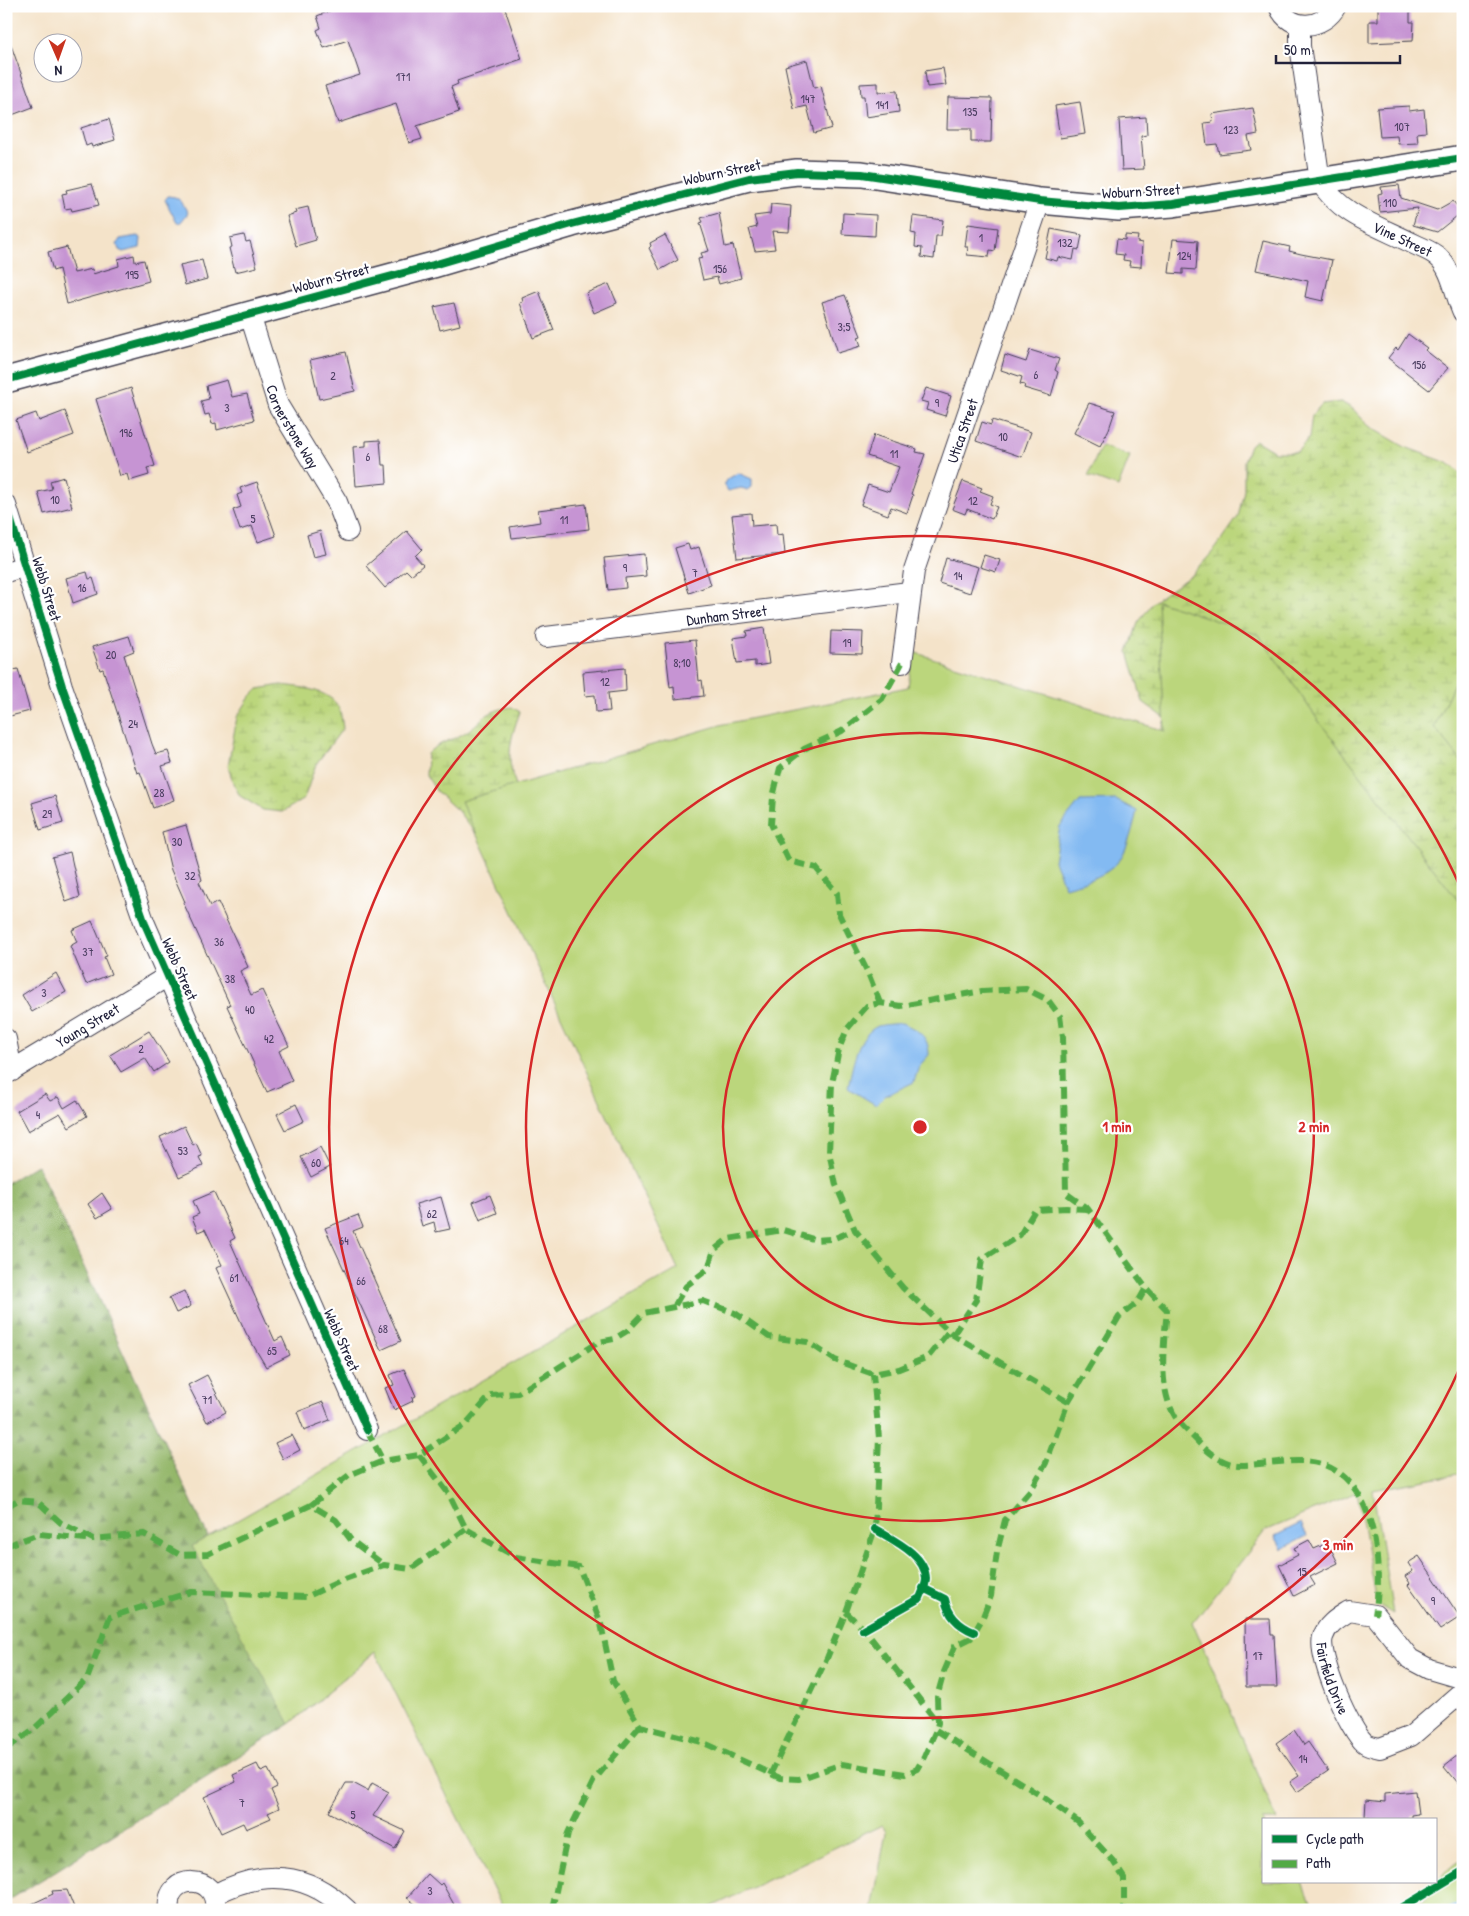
<svg xmlns="http://www.w3.org/2000/svg" width="1469" height="1916" viewBox="0 0 1469 1916" font-family="'Patrick Hand',sans-serif">
<defs>
<pattern id="forest-firs" width="22" height="20" patternUnits="userSpaceOnUse" patternTransform="scale(1.25)"><rect width="22" height="20" fill="#94b76b"/><path d="M5 1l3.5 6h-7zM16 11l3.5 6h-7z" fill="#789459"/></pattern>
<pattern id="wetland-marsh" width="20" height="14" patternUnits="userSpaceOnUse" patternTransform="scale(1.25)"><rect width="20" height="14" fill="#bbd67b"/><path d="M1 5h8M5 5V1M11 12h8M15 12V8" fill="none" stroke="#a0b76b"/></pattern>
</defs>
<rect width="100%" height="100%" fill="#fff"/>
<filter id="ink" filterUnits="userSpaceOnUse"><feTurbulence type="fractalNoise" baseFrequency=".02" numOctaves="2"/><feDisplacementMap in="SourceGraphic" scale="10" xChannelSelector="R" yChannelSelector="G"/><feConvolveMatrix kernelMatrix="1 2 1 2 8 2 1 2 1" color-interpolation-filters="sRGB"/></filter>
<filter id="wash" filterUnits="userSpaceOnUse"><feTurbulence type="fractalNoise" baseFrequency=".0096" numOctaves="4" result="noise"/><feDisplacementMap in="SourceGraphic" scale="20" xChannelSelector="R" yChannelSelector="G"/><feGaussianBlur stdDeviation="1.12" result="paint"/><feColorMatrix in="noise" values="0 0 0 0 0 0 0 0 0 0 0 0 0 0 0 0 0 1.4 0 .05"/><feComposite in="paint" operator="in"/></filter>
<g filter="url(#wash)">
<rect width="100%" height="100%" fill="#f4e3c9"/>
<path fill="url(#forest-firs)" stroke="#5b6c53" d="M37,1165L208,1537L300,1485L375,1652L290,1724L6,1902V1183Z"/>
<path fill="url(#wetland-marsh)" stroke="#6e7c5b" d="M1341,402L1353,409L1369,426L1405,447L1448,463L1463,475V1473L1160,740L1165,718L1143,702L1128,652L1138,623L1153,602L1193,574L1216,548L1238,517L1244,490V461L1250,445L1255,440L1275,452H1297L1309,438L1312,415L1322,404Z
M281,685C299,687 329,689 339,708C341,713 342,722 343,728L316,764L304,799L282,812L263,810L240,796L233,783L228,766L237,717L250,697L258,689Z
M512,707L520,712C509,741 504,766 521,794L482,842L458,811L437,792L426,775L427,754C437,743 448,742 461,735C484,722 481,711 512,707Z"/>
<path fill="#bbd67b" stroke="#6e7c5b" d="M1101,446L1130,456L1118,487L1088,476Z
M1158,601L1259,635L1318,720L1463,907V1473L1373,1490L1393,1614L1377,1604L1357,1492L1265,1531L1193,1623L1277,1820H1263V1882H1303L1315,1910H872L886,1832L882,1825L705,1910H504L375,1652L290,1724L192,1546L678,1269L461,801L724,724L908,687L913,652L1165,731Z
M1463,664V763L1434,727Z
M1463,1859V1910H1411C1435,1895 1439,1870 1463,1859Z"/>
<path fill="#83baf2" stroke="#526e96" d="M168,196L175,197L181,201L188,213L181,222L177,223L165,200Z
M137,236L141,238L140,248L123,252L119,250L117,244L120,239Z
M738,473L752,479V487L748,490L741,488L728,491L724,484L726,480Z
M1116,800L1137,811C1124,864 1119,873 1065,887L1054,861L1060,826L1080,801Z
M902,1023C918,1030 929,1036 929,1055L919,1066L914,1082L885,1096L876,1105L848,1088C852,1068 857,1035 878,1026C885,1024 895,1024 902,1023Z
M1301,1523L1307,1536L1282,1549L1275,1536Z"/>
<g fill="none" stroke-linecap="round" stroke-linejoin="round">
<path stroke="#83baf2" stroke-width="5" d="M1450,1910L1463,1903"/>
</g>
<g id="blocks">
<path fill="#c694d3" d="M342,6H504L522,59L457,81L458,84L451,87L459,112L417,126L422,139L409,143L396,104L338,123L325,86L360,75L348,40L324,48L317,30L321,28L317,16Z
M1378,6H1410V22H1414L1413,41L1369,43V21H1378Z
M7,34L33,107L12,115L6,100Z
M807,60L814,88L821,86L832,128L814,133L807,106L794,109L785,66Z
M943,68L946,85L927,87L925,71Z
M878,83V92L897,91L899,112L866,117L864,96H861L860,84Z
M948,97L992,98L991,142H971V129H947Z
M1080,102L1085,134L1060,138L1055,106Z
M1409,106V111L1424,109L1426,132L1417,133L1418,143L1398,144L1397,136L1380,137L1377,108Z
M1253,108L1258,134L1248,136L1251,150L1219,154L1217,144L1207,145L1204,123L1213,122L1212,114Z
M1146,117L1147,135L1141,136L1144,169L1122,170L1119,119Z
M109,119L115,140L92,147L91,144L86,146L81,128Z
M92,184L99,205L72,211L71,208L65,209L62,194L67,193L66,190Z
M1399,185L1401,198L1437,210L1453,201L1462,212L1437,232L1413,225L1418,208L1380,212L1378,194L1382,193L1381,187Z
M771,204L791,206L789,232L772,231L775,249L755,251L749,229L757,227L754,216L770,214Z
M308,207L316,240L296,246L287,216L296,213L295,210Z
M719,213L725,247L733,245L741,278L719,284L717,277L703,280L698,259L703,258L701,253L709,251L700,223L703,222L701,218Z
M843,213L876,215L875,236L842,234Z
M913,216L943,220L941,236H936L934,259L921,257L922,248L915,247L916,234L911,233Z
M968,224L998,228L995,251L990,250L989,257L967,255L968,247H965Z
M1051,229L1082,235L1079,250L1075,249L1073,260L1058,257L1057,261L1045,258Z
M244,235L246,242L250,241L257,267L235,272L229,248L232,247L230,238Z
M665,235L678,260L660,270L649,248L651,246L650,243Z
M1125,235L1138,236L1137,242L1142,243L1141,267L1129,266L1130,261L1123,260L1124,255L1115,254L1117,239L1125,240Z
M1173,239L1198,241L1196,270L1183,269V274L1169,273Z
M1263,241L1290,247L1289,251L1301,254L1332,260L1323,301L1305,297L1308,281L1256,270Z
M67,247L74,273L92,269L93,274L119,266L118,259L134,255L135,262L144,260L149,281L67,304L59,269L53,271L48,252Z
M202,260L207,279L185,285L180,265Z
M609,284L617,303L594,313L586,293Z
M539,291L554,330L533,338L520,303L523,302L522,298Z
M845,295L861,336L858,337L861,346L838,353L822,302Z
M454,303L460,325L440,330L434,307Z
M1408,334L1427,348L1425,350L1448,368L1429,390L1388,358L1396,348L1398,350Z
M1030,350L1059,359L1055,370L1058,372L1051,396L1024,388L1025,385L1020,384L1022,377L1001,370L1005,355L1026,362Z
M346,352L355,391L319,399L310,360Z
M227,380L232,397L247,394L254,420L217,430L216,423L212,424L209,414L205,415L201,401L209,399L206,386Z
M131,388L155,466L147,468L149,475L129,481L127,474L120,476L96,399Z
M926,388L951,396L945,416L926,410L928,403L921,401Z
M1089,403L1115,411L1109,429L1100,446L1074,433Z
M65,411L74,435L27,452L16,420L36,413L39,421Z
M992,420L1031,432L1022,457L976,441L982,422L991,425Z
M874,435L917,449L916,452L925,454L911,494L913,495L907,513L891,507L888,515L861,505L868,485L889,492L899,467L867,456Z
M380,440L382,465H386L387,483L356,486L353,447L366,446V441Z
M64,477L72,507L44,514L38,492L52,489L50,481Z
M963,481L982,488L980,491L993,496L990,504L997,507L992,519L967,509L965,514L952,509Z
M257,482L276,536L258,542L252,526L240,530L233,510L241,507L237,495L242,493L240,488Z
M586,504L589,529L512,538L510,527L540,522L538,510Z
M751,513L752,526L776,524L777,535L783,534L785,554L737,558L732,515Z
M320,531L326,554L313,557L307,535Z
M407,531L422,549L415,556L423,565L411,575L406,570L385,588L366,566Z
M688,544L690,550L699,547L711,585L689,593L675,548Z
M644,554L646,576L625,578L626,588L608,590L604,558Z
M984,555L1000,560L996,572L980,567Z
M946,558L978,567L970,593L939,583Z
M87,572L89,579L93,578L98,594L73,603L66,578Z
M764,628L769,664L755,666V661L737,663L733,638L747,636L746,631Z
M831,631L863,632L862,654L830,653Z
M129,636L134,651L124,655L152,744L156,754L168,751L172,763L162,766L174,800L153,808L140,772L137,773L103,669L100,670L92,647Z
M695,640L699,681L702,680L704,696L675,699L674,686L670,687L665,643Z
M625,668L626,691L608,693L610,711L596,712L595,695L585,696L583,672Z
M18,669L30,711L6,717V672Z
M55,796L63,823L40,830L32,803Z
M186,825L202,880L199,882L210,906L218,902L248,967L240,971L251,995L262,990L289,1046L279,1051L292,1081L267,1092L227,1006L230,1005L183,902H185L171,870L162,832Z
M70,852L80,897L66,902L52,857Z
M92,921L107,956L104,957L111,974L86,984L70,946L77,942L72,930Z
M56,973L66,992L32,1012L22,995Z
M149,1031L169,1062L154,1072L145,1058L121,1072L110,1055Z
M45,1094L50,1101L58,1097L64,1108L77,1100L87,1116L69,1127L60,1113L28,1131L17,1111Z
M296,1104L304,1121L285,1130L277,1114Z
M184,1126L193,1145L196,1143L202,1156L199,1157L203,1166L179,1177L160,1137Z
M320,1147L330,1167L311,1177L301,1157Z
M214,1192L235,1238L230,1241L275,1341L282,1337L290,1355L266,1367L246,1333L216,1268L222,1265L205,1229L198,1232L192,1217L199,1214L193,1201Z
M102,1193L112,1209L97,1218L88,1204Z
M490,1195L497,1213L480,1220L473,1202Z
M441,1197L450,1229L436,1232L434,1222L422,1226L416,1204Z
M358,1215L363,1227L353,1231L401,1341L381,1350L325,1228Z
M184,1291L191,1306L176,1313L169,1298Z
M404,1369L416,1396L412,1398L413,1401L394,1410L385,1388L394,1385L390,1375Z
M207,1375L226,1412L207,1422L188,1385Z
M323,1402L330,1420L304,1430L297,1412Z
M292,1435L300,1450L283,1459L275,1443Z
M1309,1540L1314,1549L1328,1543L1338,1563L1310,1577L1315,1585L1294,1596L1279,1565L1298,1555L1294,1548Z
M1419,1556L1460,1617L1440,1630L1408,1585L1410,1583L1405,1576L1413,1571L1408,1563Z
M1245,1619H1270L1271,1635H1274L1277,1687H1246Z
M1294,1730L1304,1745L1308,1742L1328,1771L1297,1792L1290,1782L1299,1776L1276,1743Z
M1463,1751V1789L1444,1766Z
M257,1764L261,1772L268,1769L277,1787L271,1790L279,1808L268,1813L271,1818L246,1829L243,1823L221,1833L204,1797L236,1782L233,1775Z
M346,1783H353L368,1791L372,1783L389,1792L373,1816L405,1831L395,1849L329,1812Z
M1415,1791L1418,1814L1411,1815V1820H1369V1817H1365L1366,1800L1385,1802V1794Z
M428,1874L440,1885L442,1883L457,1910H423L407,1898Z
M67,1890L75,1910H19L53,1894L52,1891Z"/>
</g>
</g>
<g filter="url(#ink)">
<use href="#blocks" fill-opacity="0" stroke="#423f50" stroke-width="1"/>
<g fill="none" stroke-linecap="round" stroke-linejoin="round">
<defs>
<g id="minor">
<path d="M1279,6C1290,33 1324,29 1336,6"/>
<path id="s1" d="M1300,25V46L1320,181C1339,215 1381,227 1414,244C1422,248 1432,251 1438,257C1452,269 1455,295 1463,312"/>
<path id="s2" d="M250,315L278,405L337,502L348,531"/>
<path d="M6,505L62,686L145,924L367,1430"/>
<path d="M6,572L25,566"/>
<path id="s3" d="M546,637L909,592"/>
<path id="s4" d="M902,663L914,571L1040,201"/>
<path d="M6,1039L12,1071"/>
<path id="s5" d="M6,1074L168,976"/>
<path id="s6" d="M1463,1679L1429,1669L1410,1659L1375,1615L1349,1611C1338,1618 1327,1624 1323,1637C1317,1655 1350,1732 1365,1743C1369,1746 1375,1747 1380,1748L1411,1736L1463,1691"/>
<path d="M214,1895C262,1869 307,1871 347,1910"/>
<path d="M169,1910C164,1872 220,1873 215,1910"/>
</g>
<path id="major" d="M6,380L433,265L572,224L749,178L797,172L862,174L1040,201L1119,208L1173,204L1463,158"/>
</defs>
<use href="#minor" stroke="#423f50" stroke-width="22"/>
<use href="#major" stroke="#423f50" stroke-width="28"/>
<use href="#minor" stroke="#fff" stroke-width="20"/>
<use href="#major" stroke="#fff" stroke-width="25"/>
<path stroke="#53aa46" stroke-width="6" stroke-dasharray="12 6" stroke-linecap="butt" d="M880,1003L868,973L839,914L837,893L816,868L789,861L771,824L773,797L780,768L804,749L842,731L882,699L902,663
M675,1305L686,1286L708,1269L714,1250L728,1239L783,1230L816,1240L832,1239L855,1230
M953,1335L976,1300L982,1259L1020,1235L1035,1210L1066,1208L1088,1209
M1068,1402L953,1335L903,1288L855,1230L836,1185L829,1152L832,1083L839,1049L847,1029L867,1006L880,1003L901,1006L982,991L1026,989L1048,1000L1060,1016L1063,1037L1066,1193L1088,1209L1146,1288L1167,1310C1164,1342 1157,1389 1176,1418C1182,1427 1192,1435 1199,1443C1210,1454 1224,1465 1241,1465C1267,1465 1299,1456 1324,1465C1377,1484 1383,1568 1375,1615
M367,1430L383,1461
M419,1455L449,1494L466,1529L516,1557L579,1567L601,1624L613,1681L640,1726L702,1742L780,1778L799,1779L842,1764L905,1774L917,1769L924,1757L936,1730L938,1723L937,1697L944,1672L955,1646L971,1638L982,1619L991,1596L997,1552L1005,1520L1031,1490L1046,1463L1068,1402L1119,1317L1138,1302L1146,1288
M311,1505L349,1475L383,1461L419,1455L466,1424L491,1395L518,1393L599,1342L614,1339L627,1331L644,1313L703,1301L735,1313L769,1337L808,1342L835,1360L873,1374L899,1369L928,1357L949,1331
M6,1507L18,1500L38,1502L61,1523L93,1539L144,1534L180,1555L208,1554L311,1505L336,1520L351,1540L384,1565
M6,1546L39,1534L86,1539
M846,1612L867,1633L938,1723
M936,1730L1043,1797L1078,1822L1113,1861L1124,1878V1910
M6,1746H10L34,1729L87,1679L110,1617L191,1592L306,1597L345,1579L384,1565L411,1569L466,1529
M770,1775L827,1658L846,1612L875,1529L879,1438L873,1374
M552,1910L568,1833L594,1780L640,1726"/>
<defs>
<path id="cycleway" d="M6,380L433,265L572,224L749,178L797,172L862,174L1040,201L1119,208L1173,204L1463,158
M6,505L62,686L145,924L367,1430
M923,1588L945,1599C948,1615 959,1626 974,1632
M863,1630L920,1598C922,1593 926,1585 926,1579C926,1555 893,1540 875,1529
M1398,1910L1463,1871"/>
</defs>
<use href="#cycleway" stroke="#fff" stroke-width="11"/>
<use href="#cycleway" stroke="#00873e" stroke-width="8"/>
</g>
</g>
<g fill="none" stroke="#d62828" stroke-width="2.5">
<circle cx="920" cy="1127" r="197"/>
<circle cx="920" cy="1127" r="394"/>
<path d="M1462 1363A591 591 0 1 1 1462 891"/>
</g>
<g text-anchor="middle" dominant-baseline="central" stroke-width="4.5" stroke-linejoin="round" paint-order="stroke">
<g font-size="12" fill="#4b3e61">
<text x="403" y="76">171</text>
<text x="808" y="98">147</text>
<text x="882" y="104">141</text>
<text x="970" y="111">135</text>
<text x="1402" y="126">107</text>
<text x="1231" y="129">123</text>
<text x="1390" y="202">110</text>
<text x="981" y="237">1</text>
<text x="1065" y="242">132</text>
<text x="1184" y="255">124</text>
<text x="720" y="268">156</text>
<text x="132" y="274">195</text>
<text x="844" y="326">3;5</text>
<text x="1419" y="364">156</text>
<text x="1036" y="374">6</text>
<text x="333" y="375">2</text>
<text x="937" y="402">9</text>
<text x="227" y="407">3</text>
<text x="126" y="432">196</text>
<text x="1003" y="436">10</text>
<text x="894" y="453">11</text>
<text x="368" y="456">6</text>
<text x="55" y="499">10</text>
<text x="973" y="500">12</text>
<text x="253" y="518">5</text>
<text x="564" y="519">11</text>
<text x="625" y="567">9</text>
<text x="695" y="572">7</text>
<text x="958" y="575">14</text>
<text x="82" y="587">16</text>
<text x="847" y="642">19</text>
<text x="111" y="654">20</text>
<text x="682" y="662">8;10</text>
<text x="605" y="681">12</text>
<text x="133" y="723">24</text>
<text x="159" y="792">28</text>
<text x="47" y="813">29</text>
<text x="177" y="841">30</text>
<text x="190" y="875">32</text>
<text x="219" y="941">36</text>
<text x="88" y="951">37</text>
<text x="230" y="978">38</text>
<text x="44" y="992">3</text>
<text x="250" y="1009">40</text>
<text x="269" y="1038">42</text>
<text x="141" y="1048">2</text>
<text x="38" y="1114">4</text>
<text x="183" y="1150">53</text>
<text x="316" y="1162">60</text>
<text x="432" y="1213">62</text>
<text x="344" y="1240">64</text>
<text x="234" y="1277">61</text>
<text x="361" y="1280">66</text>
<text x="383" y="1328">68</text>
<text x="272" y="1350">65</text>
<text x="207" y="1399">71</text>
<text x="1302" y="1571">15</text>
<text x="1433" y="1600">9</text>
<text x="1258" y="1655">17</text>
<text x="1303" y="1758">14</text>
<text x="242" y="1802">7</text>
<text x="353" y="1814">5</text>
<text x="430" y="1890">3</text>
</g>
<g font-size="15" fill="#22223b" stroke="#fff">
<text transform="translate(722 172) rotate(-12)">Woburn Street</text>
<text transform="translate(1141 191) rotate(-3)">Woburn Street</text>
<text stroke="none"><textPath href="#s1" startOffset="260">Vine Street</textPath></text>
<text transform="translate(331 278) rotate(-15)">Woburn Street</text>
<text stroke="none"><textPath href="#s2" startOffset="120">Cornerstone Way</textPath></text>
<text stroke="none"><textPath href="#s4" startOffset="241">Utica Street</textPath></text>
<text transform="translate(47 589) rotate(73)">Webb Street</text>
<text stroke="none"><textPath href="#s3" startOffset="182">Dunham Street</textPath></text>
<text transform="translate(180 969) rotate(66)">Webb Street</text>
<text stroke="none"><textPath href="#s5" startOffset="95">Young Street</textPath></text>
<text transform="translate(342 1340) rotate(66)">Webb Street</text>
<text stroke="none"><textPath href="#s6" startOffset="220">Fairfield Drive</textPath></text>
</g>
</g>
<circle cx="920" cy="1127" r="8" fill="#d62828" stroke="#fff" stroke-width="2.5"/>
<g font-size="15" text-anchor="middle" font-weight="bold" fill="#d62828" stroke="#fff" stroke-width="4.5" stroke-linejoin="round" paint-order="stroke">
<text x="1117" y="1132">1 min</text>
<text x="1314" y="1132">2 min</text>
<text x="1338" y="1550">3 min</text>
</g>
<rect width="1469" height="1916" fill="none" stroke="#fff" stroke-width="25"/>
<rect x="1262" y="1818" width="175" height="65" fill="#ffffff" stroke="#a7a7b1"/>
<rect x="1272" y="1835" width="25" height="8" fill="#00873e" stroke="#a7a7b1"/>
<text x="1306" y="1844" font-size="15" fill="#22223b">Cycle path</text>
<rect x="1272" y="1860" width="25" height="8" fill="#53aa46" stroke="#a7a7b1"/>
<text x="1306" y="1868" font-size="15" fill="#22223b">Path</text>
<g transform="translate(58 58) rotate(178)"><circle r="24" fill="#ffffff" stroke="#a7a7b1"/>
<path d="M0-4L9 19L0 12L-9 19Z" fill="#c8321e"/>
<text y="-8" font-size="14" font-weight="bold" text-anchor="middle" fill="#22223b">N</text>
</g>
<path d="M1276 55v8h124v-8" fill="none" stroke="#22223b" stroke-width="2.5"/>
<text x="1284" y="55" font-size="15" fill="#22223b" stroke="#ffffff" stroke-width="4" paint-order="stroke">50 m</text>
</svg>
